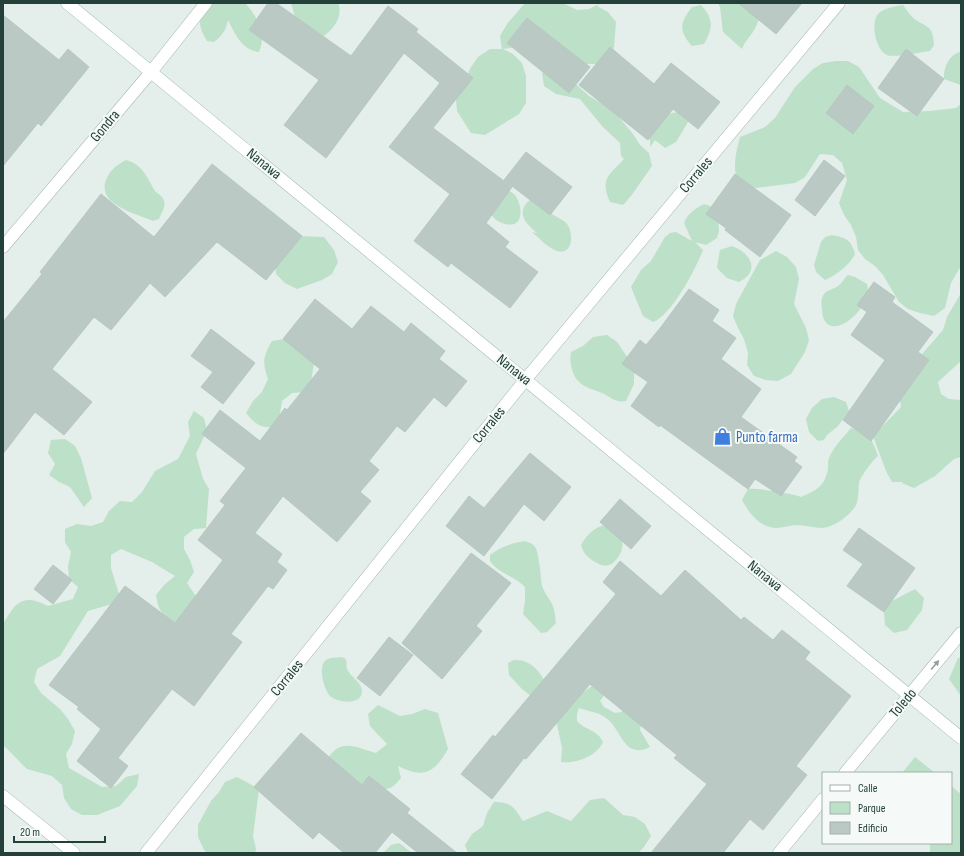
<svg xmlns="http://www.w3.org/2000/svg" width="964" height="856" viewBox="0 0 964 856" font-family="'Sofia Sans Condensed',sans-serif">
<rect width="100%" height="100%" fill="#e4eeea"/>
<path fill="#bde0c8" d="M212,3H245C257,16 267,34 259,52C242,50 235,34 228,20C226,30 222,36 214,42L207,41C197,24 197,17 212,3Z
M291,3H338C344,17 332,32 320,38L296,21Z
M525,3H563L577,10L589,9L601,3L597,6L608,12L616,22L614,47L609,59L598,64H572L517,47L503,49L513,54L522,63L526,76V103L519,114L485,135L471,133L457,111L456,99L471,67L478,57L490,49H502L500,36L507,24Z
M718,3H763C761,13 759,22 754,30C751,36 744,42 742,49L723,32L720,7Z
M701,5C714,19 713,28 704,44L692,46C678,30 680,23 692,7Z
M903,5C907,10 910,16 916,20C929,28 933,27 934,45L930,51C921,52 894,58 887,55C875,50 870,21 879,13C885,8 896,6 903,5Z
M961,52V85L944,79C943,68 950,53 961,52Z
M836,61H848L859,67L880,98L903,112L930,111L956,108L961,104V266L951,283L945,308L934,316L920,313L908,309L899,302L883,275L875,266L865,259L858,250L856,237L851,225L844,215L839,203L847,180L842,163L833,155L820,154L805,177L795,183L755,188L738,182C732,166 736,153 740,137L765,127L775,118L795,87L813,69L823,63Z
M542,73H555L568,77L589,96L613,110L633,134L640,145L649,153L652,166L631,196L623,205L610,202C600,179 608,176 624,159L621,156L620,143L602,126L580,99L556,94L544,86Z
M679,112L688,122L676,142L665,148L655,140L650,147V134L666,114Z
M126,160C139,163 145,173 151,184C152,186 154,190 156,192C159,195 163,196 164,201C166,207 161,213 159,219L153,221C137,214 94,204 107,178C111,169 117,165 126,160Z
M500,186C505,189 510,191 514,194C520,200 524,217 516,223C510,227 498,223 493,217C492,216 492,214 491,212Z
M531,199C538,204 545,210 552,214C556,217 564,220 567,224C574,233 573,256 557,251C548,248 539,238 532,232L537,233C525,223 515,212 531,199Z
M704,204L710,206L718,217L719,231L717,238L706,245L695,242L703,250C696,268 672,315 653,322L643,316L631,287L641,270L651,261L665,237L670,233L676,232L692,241L684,223C688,213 695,209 704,204Z
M832,235C846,238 851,239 855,254C850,265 836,275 825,280L816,272L814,265L821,242L825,237Z
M298,236L324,237L334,250L338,262L332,274L322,280L297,289L285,283L276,274L275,261Z
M732,246C751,253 761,271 739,282L727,278L717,268L720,250Z
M776,251L787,257L796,267L799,279L794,304L806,328L809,340L805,352L791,374L778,381L766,380L754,376L747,365L748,353L744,339L738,328L733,316L736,304L760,260Z
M848,275L855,277L867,284C874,310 823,349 822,309C821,304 821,298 824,294C827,290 834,289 838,286C842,284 844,278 848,275Z
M961,293V361L938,382L941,394L949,399L961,400V457L954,459L935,476L914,488L902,483L903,482H892L886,471L873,436L901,407L897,382L916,361L943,330L947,317Z
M607,335L617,342L632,364L634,371V384L626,401C615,403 611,397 602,393C595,390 585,388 579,382C572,375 569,362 571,352L583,346L593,337Z
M285,339L314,362L311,383L305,392L292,393L282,401L278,426C262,429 257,426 246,413L253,401L262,392L268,379C262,362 263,357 272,341Z
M834,397L846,402L849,411L838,426L827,435L824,440L818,441L809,432L806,419L812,408L822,399Z
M194,411L204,418L207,430L196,454L203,479L209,489L206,528L194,529L184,537V549L190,560L194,572L187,583L201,604L178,624C162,615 159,613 156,595L164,585L175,576L152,562L121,549L111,555V568L119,594L112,604L88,611L60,656L37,669L34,682L41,693L60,709L68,719L75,731L72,744L66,754L69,768L102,787L116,786L126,777L139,774L137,786L120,806L97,815H82L71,809L64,798L62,785L52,776L27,769L3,745V624C16,602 22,593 48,606L73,599L78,587L69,579L68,566L71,552L65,542V529L77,524L91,526L103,522L109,511L120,501L132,502L142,492L155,471L178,459L190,436L188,422Z
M851,428C869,434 872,438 878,456C873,460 860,477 859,483C858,491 859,500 855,507C848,517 834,527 822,528C814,528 805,525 797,525C789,525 778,530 770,527C757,524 748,511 742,500L748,489C759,488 769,491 780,492C788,494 794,494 801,497C813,492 824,487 827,473C829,468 827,463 829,458C834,446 843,438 851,428Z
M65,439L75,446L81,458L92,498L84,507L70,487L59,482L49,475L55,464L48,453L51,440Z
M605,525C609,529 617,532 620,536C627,545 618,562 609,565C602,567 597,563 592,560C586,556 583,552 581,545C586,536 594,527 605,525Z
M525,541C529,543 533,543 535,547C539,552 541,579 542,586C544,592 548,597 551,602C555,608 555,617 556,623L547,632L541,633L523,614L525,601V587C515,576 499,574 490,561V555C500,547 512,543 525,541Z
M915,589L924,598L922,610L907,630L894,633L885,625L884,612L892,601Z
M341,657L346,659C347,662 346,666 347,669C350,677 362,682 362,691C362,706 336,703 329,695C323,687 317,663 328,659C332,657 337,658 341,657Z
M958,658H961V696L949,679Z
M514,660C524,660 531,663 538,671L564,708L570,707L578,696L599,681L608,690L600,701L604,707L615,713L621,712L627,708L641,724L640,730L650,747C623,760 622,729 606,718C599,712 587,711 579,708L577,714V721C586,731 597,729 603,742C597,756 576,764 561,762L562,748L555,715L522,689L509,675L508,663Z
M378,705L400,716L412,714L425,709L438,713L448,749C434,773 424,779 398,766L401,778C398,781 395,785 392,787C374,796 340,775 324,767C336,737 351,745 376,753L387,744L370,726L368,714Z
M915,757L935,773H902Z
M237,777L259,789L253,836L256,849L255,853H207L204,850L198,837V825L211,801L219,792L225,782Z
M951,786L961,794V853H930V843H951Z
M604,798L623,815L635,817L645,824L651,836L644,847L638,853H468L465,845L472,834L483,826L487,813L494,802C511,802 514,807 523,821L547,811L571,821L590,800Z
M399,843L412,853H383L391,845Z"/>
<path fill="#bac9c4" stroke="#b6c8c2" d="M268,3H276L351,56L388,6L418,29L416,32L473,78L433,128L512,187L486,223L509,242L505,247L538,272L510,308L451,263L448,267L414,241L450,194L389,147L440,83L404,53L326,158L284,125L319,80L249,30Z
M738,3H802L776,34Z
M3,15L59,60L68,49L89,67L41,126L38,123L3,166Z
M527,18L590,67L569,93L507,43Z
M610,47L654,84L671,63L720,102L698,129L673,109L648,140L579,85Z
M906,49L944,79L917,116L878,88Z
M847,85L874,106L853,134L826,113Z
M526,152L572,187L550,215L504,180Z
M824,160L845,176L815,216L795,200Z
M212,164L302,236L266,280L217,242L165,297L150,283L111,330L94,317L52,369L92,402L64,435L35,412L3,454V322L42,274L40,272L101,194L154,237Z
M735,174L791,215L760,257L725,230L726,228L706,214Z
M874,282L895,297L892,302L933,332L918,352L929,360L871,441L843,420L885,360L851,335L867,312L857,305Z
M689,289L719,310L712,321L736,338L721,359L761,389L741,417L797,457L794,461L802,467L781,496L755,479L748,489L660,425L659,427L631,406L648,382L622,364L640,340L646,345L661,327Z
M315,299L352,329L371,306L404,332L411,323L445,351L439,359L467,381L446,407L434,397L405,432L397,426L369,461L379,470L360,492L371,501L337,542L283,496L255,533L282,554L277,562L287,570L273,589L268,586L231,634L242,642L194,706L172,689L118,758L128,766L111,788L77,761L101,729L77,709L79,707L49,685L125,586L175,623L223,560L198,540L225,505L220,501L246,468L202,434L220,410L260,441L285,408L287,410L320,369L283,339Z
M211,329L255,363L223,404L201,387L213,372L191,356Z
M530,453L571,487L544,521L524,504L484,556L446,526L469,496L484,508Z
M620,499L651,526L631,549L600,522Z
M859,528L915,568L884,612L847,586L863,564L843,550Z
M471,553L511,583L476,626L482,631L442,679L402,643Z
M620,561L661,596L685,570L741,620L744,617L773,640L782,630L810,652L805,659L851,696L796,766L807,775L763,830L750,819L723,853H651L707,784L674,758L677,755L590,684L526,759L524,758L492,799L461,774L493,735L495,737L616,594L603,582Z
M53,565L72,580L53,604L34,589Z
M389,637L413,655L380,696L357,678Z
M301,733L362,785L369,776L410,809L407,813L457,853H418L392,832L375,853H344L319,832L313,839L254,787Z"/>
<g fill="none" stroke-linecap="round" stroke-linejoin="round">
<defs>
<path id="street" d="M3,247L151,72L206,3
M845,773L961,633
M3,796L74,853
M146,853L526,379L839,3
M779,853L823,799"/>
<path id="secondary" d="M67,3L961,738"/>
</defs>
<use href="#street" stroke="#a6b7b2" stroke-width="13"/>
<use href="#secondary" stroke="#a2bab3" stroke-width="13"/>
<use href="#street" stroke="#fff" stroke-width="12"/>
<use href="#secondary" stroke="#fff" stroke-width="12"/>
</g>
<defs><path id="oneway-solid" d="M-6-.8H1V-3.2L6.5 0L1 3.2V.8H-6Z"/></defs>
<use fill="#91a09c" href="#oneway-solid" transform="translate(935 665) rotate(-50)"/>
<defs>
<symbol id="shop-bare" viewBox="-9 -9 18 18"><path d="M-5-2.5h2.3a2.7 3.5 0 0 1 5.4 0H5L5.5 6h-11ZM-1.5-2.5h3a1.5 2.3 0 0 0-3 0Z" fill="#3f7fe0" stroke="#f5faf8" stroke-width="2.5" paint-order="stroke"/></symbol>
</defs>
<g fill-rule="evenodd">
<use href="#shop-bare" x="710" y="424" width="25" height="25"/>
</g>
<g text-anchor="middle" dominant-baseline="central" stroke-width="4" stroke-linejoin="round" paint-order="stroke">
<g font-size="15" fill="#23413a" stroke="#f5faf8">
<text transform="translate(105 126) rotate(-50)">Gondra</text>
<text transform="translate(264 164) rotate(39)">Nanawa</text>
<text transform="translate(696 175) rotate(-50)">Corrales</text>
<text transform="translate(514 370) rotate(39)">Nanawa</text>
<text transform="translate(489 425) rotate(-51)">Corrales</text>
<text transform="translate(765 576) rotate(39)">Nanawa</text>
<text transform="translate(287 678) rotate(-51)">Corrales</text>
<text transform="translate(903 703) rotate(-50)">Toledo</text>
</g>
<g font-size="15" fill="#366cbe" stroke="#f5faf8" text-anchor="start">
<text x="736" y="437">Punto farma</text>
</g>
</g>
<rect width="964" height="856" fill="none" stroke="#23413a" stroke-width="8"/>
<rect x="822" y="772" width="130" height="72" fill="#f5faf8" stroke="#a1b0ac"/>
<rect x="830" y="785" width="20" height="6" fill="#ffffff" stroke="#a1b0ac"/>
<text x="858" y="792" font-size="12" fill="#23413a">Calle</text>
<rect x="830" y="802" width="20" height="12" fill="#bde0c8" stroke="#a1b0ac"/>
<text x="858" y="812" font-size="12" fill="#23413a">Parque</text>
<rect x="830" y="822" width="20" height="12" fill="#bac9c4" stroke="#a1b0ac"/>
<text x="858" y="832" font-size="12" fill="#23413a">Edificio</text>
<path d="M14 836v6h91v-6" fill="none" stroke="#23413a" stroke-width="2"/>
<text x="20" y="836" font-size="12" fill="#23413a" stroke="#f5faf8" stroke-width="3" paint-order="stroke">20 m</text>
</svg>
